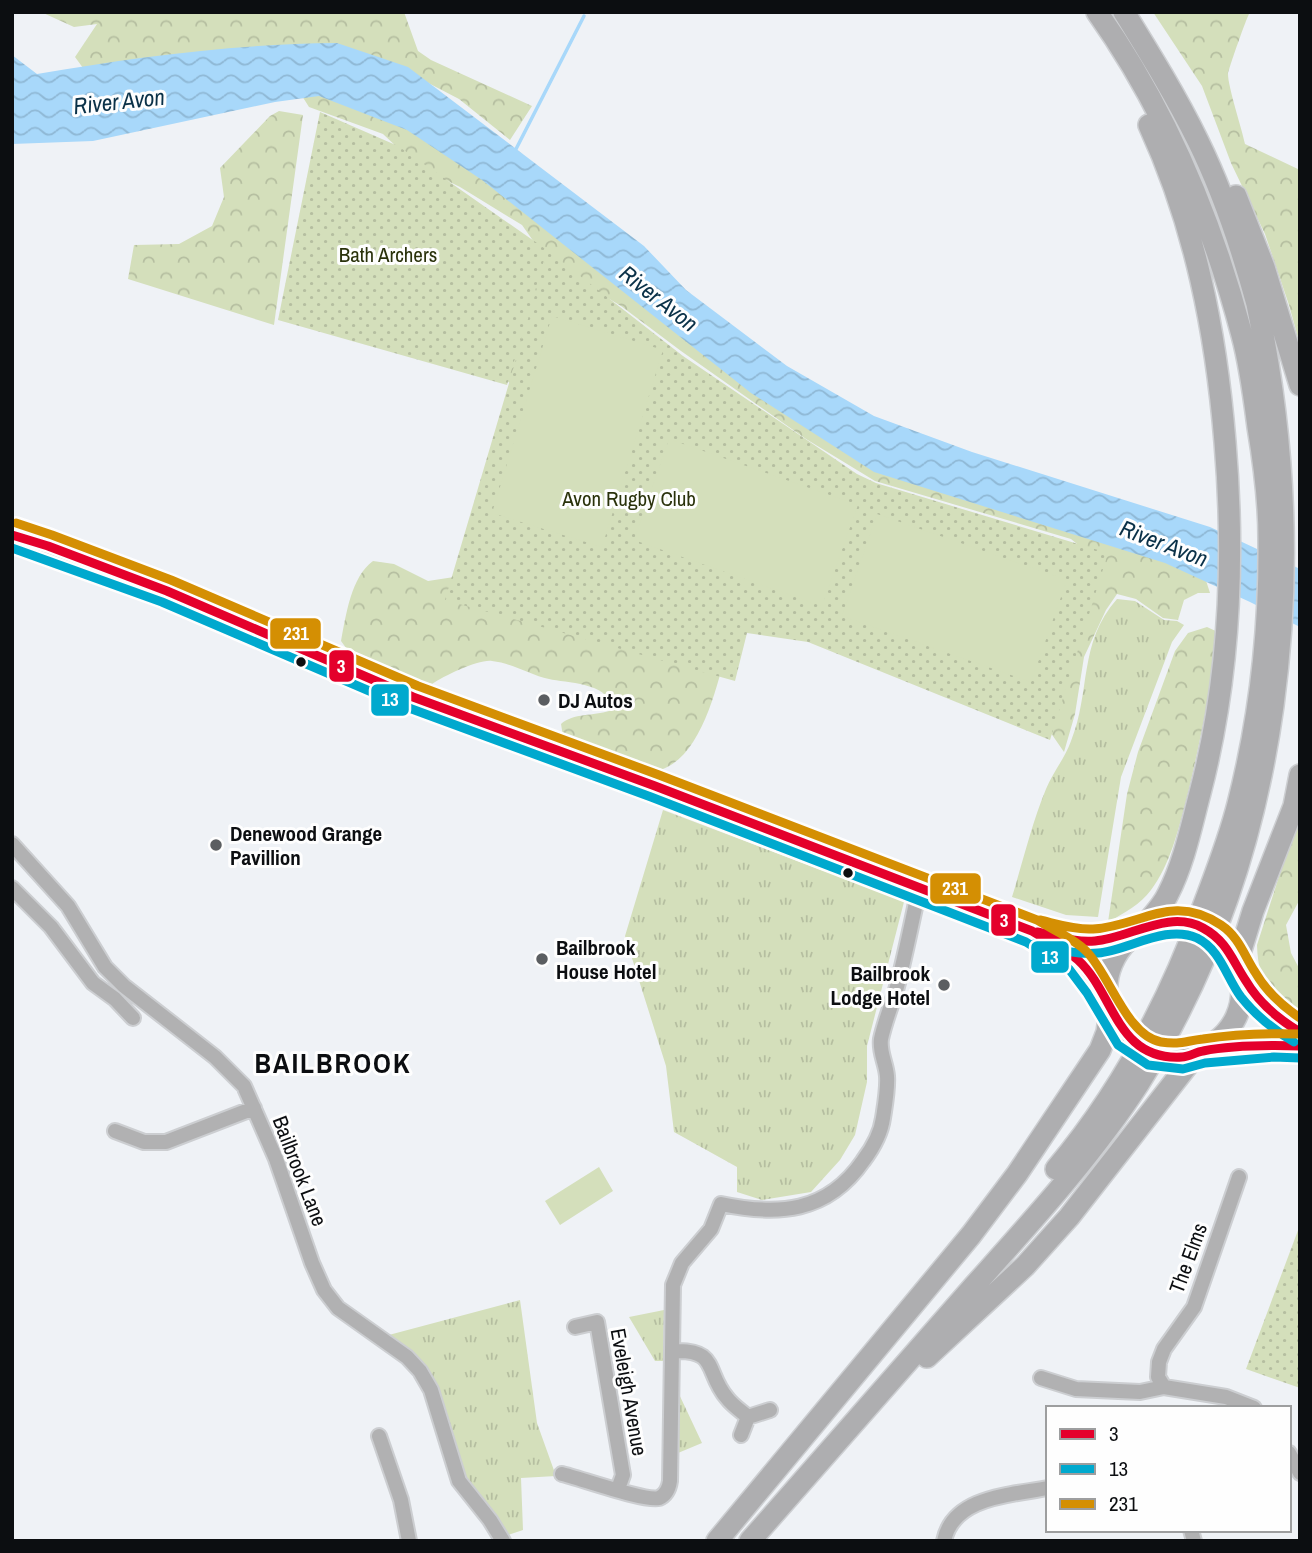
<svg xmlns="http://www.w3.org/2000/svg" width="1312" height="1553" viewBox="0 0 1312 1553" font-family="'Archivo Narrow',sans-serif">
<defs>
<pattern id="grass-tufts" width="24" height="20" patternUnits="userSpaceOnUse" patternTransform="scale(1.75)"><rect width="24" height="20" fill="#d4dfbb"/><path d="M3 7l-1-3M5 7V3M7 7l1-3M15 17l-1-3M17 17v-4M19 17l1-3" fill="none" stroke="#b5bea0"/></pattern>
<pattern id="forest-crowns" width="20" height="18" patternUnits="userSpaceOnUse" patternTransform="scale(1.75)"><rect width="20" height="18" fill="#d4dfbb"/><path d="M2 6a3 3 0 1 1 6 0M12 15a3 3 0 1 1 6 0" fill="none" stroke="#b5bea0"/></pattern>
<pattern id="park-dots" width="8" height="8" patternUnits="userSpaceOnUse" patternTransform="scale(1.75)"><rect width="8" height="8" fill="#d4dfbb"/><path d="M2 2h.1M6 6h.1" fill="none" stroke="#b5bea0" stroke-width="1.8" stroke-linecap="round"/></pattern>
<pattern id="water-waves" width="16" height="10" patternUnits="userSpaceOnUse" patternTransform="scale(1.75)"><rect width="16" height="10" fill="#a8d8fa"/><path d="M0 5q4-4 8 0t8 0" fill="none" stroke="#8fb8d5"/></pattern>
</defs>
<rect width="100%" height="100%" fill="#eff2f6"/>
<path fill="url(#grass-tufts)" d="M1117,599L1135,601L1164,620L1177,621L1184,625L1172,642L1121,777L1098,917L1066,915L1012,897C1023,861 1032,823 1046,789C1053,772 1065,758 1071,741C1091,692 1078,643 1117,599Z
M663,810L821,870L905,898L867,1046V1082L855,1135L840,1160L811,1192L762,1200L737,1192V1167L674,1132L666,1066L625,936Z
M520,1300L537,1423L556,1476L521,1478L523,1530L505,1536L464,1481L437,1394L385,1336Z
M664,1310L663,1361H655L629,1317Z
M678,1392L702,1443L678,1453Z"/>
<path fill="url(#forest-crowns)" d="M41,12H404L418,51L431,60L532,106L510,140L459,99L411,74L86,72L75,57L97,24L74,27Z
M1153,12H1250C1247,16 1228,71 1228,74C1228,87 1242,129 1245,144L1300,170V345L1289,305L1265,234L1231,163L1202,86Z
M297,88L423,129L697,346L1201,565L1210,593H1198L1184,600L1178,620L1163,618L1136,599L1117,594L1106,610L1084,657L1075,714L1064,752L1046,726L1088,553L1071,539L875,481L806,439L681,351L621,306L583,283L510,383L500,377L541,252L522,225L460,187L417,166L383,134L309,107Z
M279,111L303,115L274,325L128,279L134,245L179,244L212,226L224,197L220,168L270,116Z
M373,561L394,564L428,581L467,575L727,650C715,691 698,777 641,772C632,771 623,766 615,763C598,757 575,752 563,736L561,724C573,713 594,716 609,711C616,683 566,683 549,679C530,675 512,663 492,661C479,659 444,676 432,684L357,663L341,641C346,615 351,577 373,561Z
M1207,627L1220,633C1210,689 1200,745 1186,801C1178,831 1170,865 1151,890C1141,904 1123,914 1108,922L1127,794L1138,752L1175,651L1188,633Z
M1300,811V899L1286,925L1291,953L1300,970V1018C1270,998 1258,981 1257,945Z"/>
<path fill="url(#park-dots)" d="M320,112L398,146L547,250L507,385L278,320Z
M548,251L683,356L857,474L876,483L1108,553L1050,740L808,642L747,633L735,681L445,600Z
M1300,1225V1388L1246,1369Z"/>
<path fill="#d4dfbb" d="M552,316L663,350L602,547L492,513Z
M669,439L858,505L822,606L634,540Z
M877,514L1067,580L1031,682L842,616Z
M599,1167L613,1191L560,1225L545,1201Z"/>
<path fill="url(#water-waves)" d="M337,43L408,67L644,246L686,290L787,366L874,416L972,452L1210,527L1300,569V627L1250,602L1165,563L874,472L751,393L482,180L407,130L319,96L275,102L93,141L12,144V55L37,74C136,57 236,44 337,43Z"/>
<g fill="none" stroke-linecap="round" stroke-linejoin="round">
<path stroke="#a8d8fa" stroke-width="3.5" d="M515,151L584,16"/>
<defs>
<path id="minor" d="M12,535L48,546L167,591L413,697L655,786L1032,931L1091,941L1135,933
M12,844L68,906L105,967L124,986L215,1057L244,1086L276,1159L312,1263L324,1290L338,1308L407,1357L420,1371L431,1390L459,1481L490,1520L503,1541
M12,888L51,927L93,983L115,999L133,1018
M1039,936L1078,960L1106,1000
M115,1131L144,1142H166L254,1108
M575,1327L597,1322L623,1475L618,1489
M674,1351C719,1349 705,1373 727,1398C732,1405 741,1411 748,1417L741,1435
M1041,1378L1076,1389L1140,1392L1164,1387L1226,1397L1254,1408
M1164,1387L1158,1377L1159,1362L1164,1349L1194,1307L1239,1177
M748,1417L770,1410
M379,1436L401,1500L409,1541
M1289,1453L1300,1473
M562,1474C579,1478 646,1502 659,1498C666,1495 669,1488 670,1481L673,1285L682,1263L711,1229L721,1204C778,1216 827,1213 863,1161C872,1149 881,1133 883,1118C885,1105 888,1089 887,1076C886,1063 879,1052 881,1039C885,1020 893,1002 898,983C906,952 912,921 919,889
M1191,1530L1194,1541
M944,1541C953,1496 1012,1495 1048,1488"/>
<path id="highway" d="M1236,196L1264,267L1300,385
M1143,928C1151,917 1162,907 1168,894C1184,863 1191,827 1200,793C1230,678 1235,560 1225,442C1216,332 1195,225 1149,125
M1237,963L1253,911L1294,806L1300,775
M1241,973C1258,998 1273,1017 1300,1032
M1116,1022C1094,983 1114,939 1155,924
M1204,1051L1274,1045L1300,1046
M1183,1056C1235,1045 1257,998 1230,951
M1056,1169C1120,1093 1168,1003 1202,910C1215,875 1229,840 1238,804C1260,718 1270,626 1269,538C1269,501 1264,463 1258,427C1254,396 1250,364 1242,335C1212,221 1165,108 1097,12
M927,1357L1025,1266L1069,1217L1197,1053
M717,1541L971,1235L1017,1174L1100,1050L1107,1032L1110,1012
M750,1541C824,1456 899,1371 974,1286C1032,1221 1092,1156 1139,1083C1284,852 1312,567 1257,304C1242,249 1223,192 1198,141C1176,96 1150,54 1124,12"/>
</defs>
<use href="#minor" stroke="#ccced1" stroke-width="18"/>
<use href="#highway" stroke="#ccced1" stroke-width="24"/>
<use href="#minor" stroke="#b1b1b2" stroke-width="14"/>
<use href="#highway" stroke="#aeaeb0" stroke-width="21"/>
<defs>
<path id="highway-bridge" d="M1174,921C1197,924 1213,932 1229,949
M1120,1029L1138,1047L1167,1057"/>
</defs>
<use href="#highway-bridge" stroke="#ccced1" stroke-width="24" stroke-linecap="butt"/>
<use href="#highway-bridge" stroke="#aeaeb0" stroke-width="21"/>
<defs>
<path id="bus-1" d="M12,535L48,546L167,591L413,697L655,786L1032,931C1046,940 1065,948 1078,960C1115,994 1116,1061 1182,1057C1189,1057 1196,1052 1203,1051C1234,1045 1268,1045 1300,1046
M1037,932C1056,936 1076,943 1095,941C1130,938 1169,909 1203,928C1227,941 1232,960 1246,981C1259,1003 1278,1019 1300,1032"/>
<path id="bus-2" d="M12,548L162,602L409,708L651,797L1026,942L1069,969L1087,993L1118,1045L1148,1065L1183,1069L1205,1063L1274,1057L1300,1058
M1034,944C1055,949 1077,955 1098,953C1129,950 1166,924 1197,938C1221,950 1226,977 1241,997C1256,1016 1274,1030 1294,1042"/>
<path id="bus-3" d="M16,523L52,535L171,580L418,686L659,775L1037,920C1053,930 1075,939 1087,952C1110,976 1127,1036 1161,1042C1180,1045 1185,1041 1203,1039C1235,1034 1268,1033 1300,1034
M1040,920C1057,924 1075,930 1093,929C1142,926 1172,892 1221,925C1239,937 1244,955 1255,972C1266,991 1282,1006 1300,1018"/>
</defs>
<use href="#bus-1" stroke="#fefefe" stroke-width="14"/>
<use href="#bus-2" stroke="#fefefe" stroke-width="14"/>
<use href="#bus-3" stroke="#fefefe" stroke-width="14"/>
<use href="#bus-1" stroke="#e4002b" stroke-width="9"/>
<use href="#bus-2" stroke="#00a9ce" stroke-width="9"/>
<use href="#bus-3" stroke="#d48f03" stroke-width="9"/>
</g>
<g fill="#0c0e11" stroke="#fefefe" stroke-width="2.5">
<circle cx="301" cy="662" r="6"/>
<circle cx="848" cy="873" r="6"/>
</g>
<g fill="#5b5e61" stroke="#fefefe" stroke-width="2.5">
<circle cx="544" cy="700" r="7"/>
<circle cx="216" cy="845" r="7"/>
<circle cx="542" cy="959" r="7"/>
<circle cx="944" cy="985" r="7"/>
</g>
<g text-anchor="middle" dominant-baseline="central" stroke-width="6" stroke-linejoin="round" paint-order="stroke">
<g font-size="21" fill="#2a320b" stroke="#fefefe">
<text x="388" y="254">Bath Archers</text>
<text x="629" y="498">Avon Rugby Club</text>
</g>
<g font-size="21" font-weight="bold" fill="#0c0e11" stroke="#fefefe" text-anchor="start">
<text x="558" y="700">DJ Autos</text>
<text x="230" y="833">Denewood Grange<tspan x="230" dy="24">Pavillion</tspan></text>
<text x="556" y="947">Bailbrook<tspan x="556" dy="24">House Hotel</tspan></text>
<text x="930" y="973" text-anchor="end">Bailbrook<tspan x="930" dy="24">Lodge Hotel</tspan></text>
</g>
<g font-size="21" fill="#0c0e11" stroke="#fefefe">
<text transform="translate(300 1171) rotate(69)">Bailbrook Lane</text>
<text transform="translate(1188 1258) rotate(-70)">The Elms</text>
<text transform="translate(629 1392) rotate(80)">Eveleigh Avenue</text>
</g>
<g font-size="23" font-style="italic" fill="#0a3148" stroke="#fefefe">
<text transform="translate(119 101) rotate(-6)">River Avon</text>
<text transform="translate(659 298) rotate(38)">River Avon</text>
<text transform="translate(1164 543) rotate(21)">River Avon</text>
</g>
<g font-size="28" font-weight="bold" letter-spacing="2" fill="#0c0e11" stroke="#fefefe">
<text x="333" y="1063">BAILBROOK</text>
</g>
</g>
<g stroke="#fefefe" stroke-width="2.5">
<rect x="269" y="617" width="53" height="33" rx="7" fill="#d48f03"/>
<rect x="328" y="649" width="27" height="34" rx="7" fill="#e4002b"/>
<rect x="370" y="683" width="40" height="34" rx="7" fill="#00a9ce"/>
<rect x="929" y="872" width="53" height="33" rx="7" fill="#d48f03"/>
<rect x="990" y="903" width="27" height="34" rx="7" fill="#e4002b"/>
<rect x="1030" y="940" width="40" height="34" rx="7" fill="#00a9ce"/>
</g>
<g font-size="19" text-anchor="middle" font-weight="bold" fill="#fff">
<text x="296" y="640">231</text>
<text x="341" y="673">3</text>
<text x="390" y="706">13</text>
<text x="955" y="895">231</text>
<text x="1004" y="927">3</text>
<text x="1050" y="964">13</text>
</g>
<rect width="1312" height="1553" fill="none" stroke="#0c0e11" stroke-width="28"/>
<rect x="1046" y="1406" width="245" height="126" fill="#fefefe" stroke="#9d9e9f" stroke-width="2"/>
<rect x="1060" y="1429" width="35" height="10" fill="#e4002b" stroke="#9d9e9f" stroke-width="2"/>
<text x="1109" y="1441" font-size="21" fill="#0c0e11">3</text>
<rect x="1060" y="1464" width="35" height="10" fill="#00a9ce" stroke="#9d9e9f" stroke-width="2"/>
<text x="1109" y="1476" font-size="21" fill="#0c0e11">13</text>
<rect x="1060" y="1499" width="35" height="10" fill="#d48f03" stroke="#9d9e9f" stroke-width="2"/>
<text x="1109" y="1511" font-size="21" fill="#0c0e11">231</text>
</svg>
